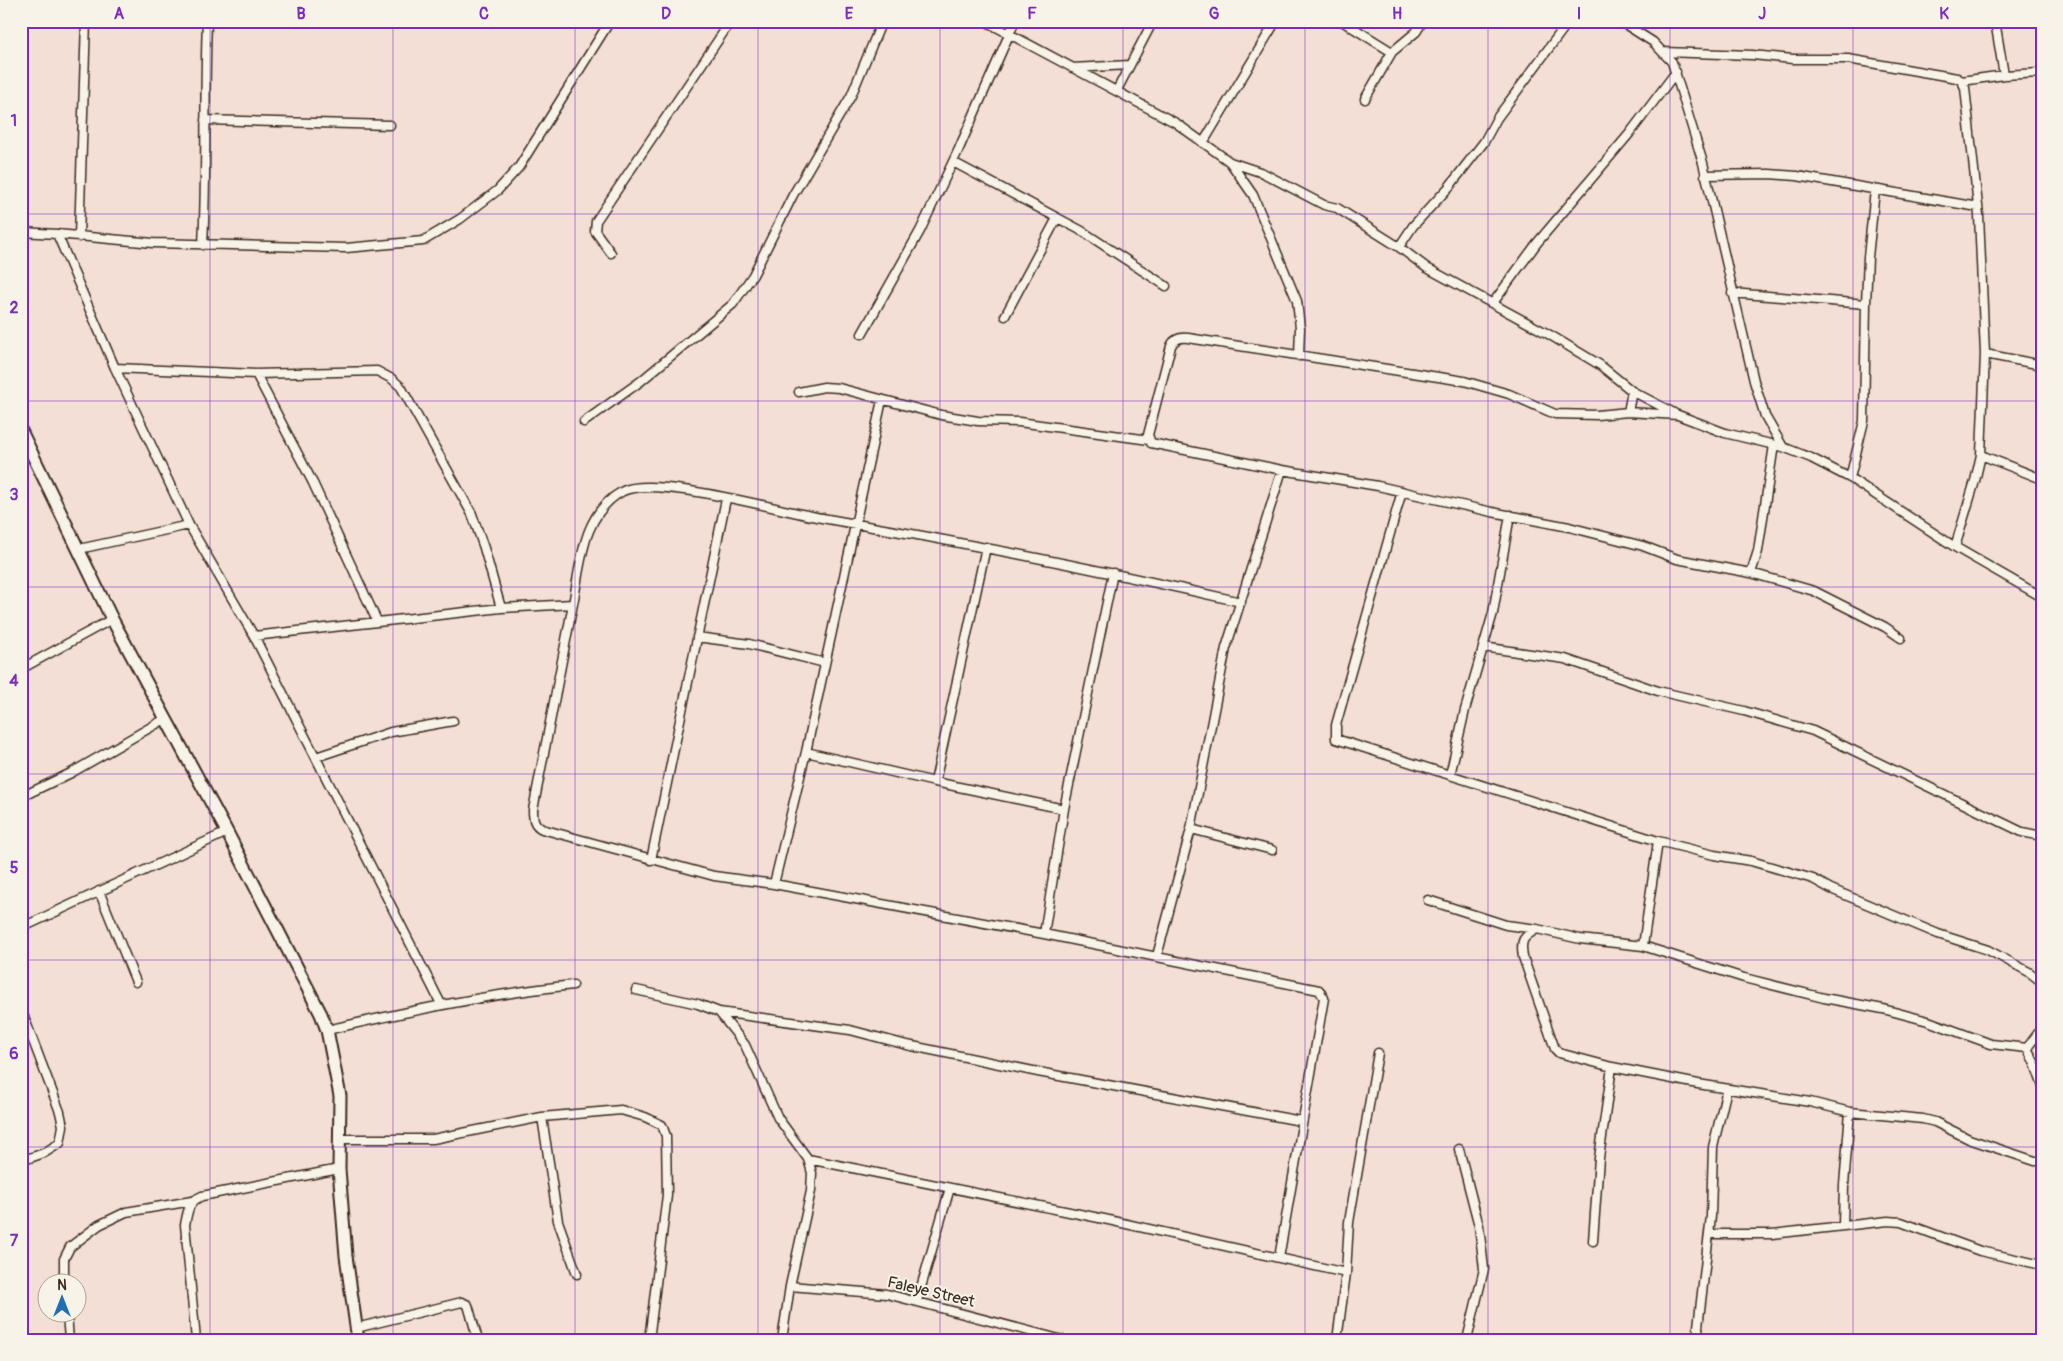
<svg xmlns="http://www.w3.org/2000/svg" width="2063" height="1361" viewBox="0 0 2063 1361" font-family="Pangolin,sans-serif">
<rect width="100%" height="100%" fill="#f3dfd5"/>
<filter id="ink" filterUnits="userSpaceOnUse"><feTurbulence type="fractalNoise" baseFrequency=".02" numOctaves="2"/><feDisplacementMap in="SourceGraphic" scale="10" xChannelSelector="R" yChannelSelector="G"/><feConvolveMatrix kernelMatrix="1 2 1 2 8 2 1 2 1" color-interpolation-filters="sRGB"/></filter>
<g filter="url(#ink)">
<g fill="none" stroke-linecap="round" stroke-linejoin="round">
<defs>
<path id="street" d="M598,21L607,26
M985,21L1176,123L1230,162L1253,195L1297,301L1300,328L1299,356
M1342,21L1392,52
M1620,21L1653,42L1672,62L1703,163L1754,381L1765,416L1783,447
M1995,21L2004,75
M1663,52L1752,55L1793,59H1848L1957,78L1962,81L2004,75L2042,73
M1072,68L1130,65
M1117,90L1153,21
M1365,99L1392,52L1416,32L1423,21
M205,120L390,125
M1203,143L1276,21
M953,162L1082,231L1166,286
M1230,162L1263,173L1324,205L1337,208L1399,247L1427,268L1550,335L1600,365L1632,391L1674,413
M1705,175L1769,174L1797,176L1978,207
M21,232L57,234L153,243L346,248L423,241L460,219L498,190L519,167L610,21
M57,234L115,368L189,525L254,636L441,1004
M79,237L86,21
M203,245C207,170 204,96 207,21
M1399,247L1413,226L1449,187L1484,142L1497,118L1569,21
M611,253L595,231L596,221L731,21
M1732,293L1866,304
M1493,303L1537,243L1630,133L1676,72
M1005,316L1057,218
M862,334L920,231L958,151L1015,21
M1985,354L2042,365
M115,368L256,374L377,371L392,379L401,387L472,514L484,548L501,608
M256,374L313,483L377,621
M799,392L824,387L839,388L941,415L978,421L1019,422L1149,440
M1628,412L1632,391
M584,422L641,381L733,304L753,275L793,195L851,96L882,21
M1981,455L2042,479
M1850,478L1864,421L1866,304L1868,257L1875,190
M1402,491L1336,725V739L1658,841L1714,855L1751,861L1813,879L1831,889L1938,934L1988,950L2029,972L2042,982
M1955,547L1975,481L1981,455L1985,354L1979,215L1965,88L1962,81
M79,549L189,525
M1751,573L1758,551L1774,445
M573,604C581,563 582,513 623,491C655,475 781,511 822,518C962,542 1102,570 1241,602
M254,636L501,608L573,604L533,810C533,819 534,825 542,829L714,876L774,884L1044,934L1319,990L1324,998L1279,1258
M697,637L749,644L825,663
M1901,638L1885,627L1814,591L1751,573L1677,559L1643,546L1569,527L1492,512L1378,486L1282,470L1151,443L1148,435L1171,346C1174,339 1180,337 1188,338L1464,381L1509,394L1555,414L1597,415L1628,412L1678,415L1725,433L1783,447L1811,458L1850,478L1955,547L2042,597
M1483,647L1565,659L1658,691L1744,711L1813,731L2022,832L2042,836
M21,669L112,619
M806,752L935,782L1064,809
M316,757L391,732L453,721
M1450,775L1465,710L1493,613L1510,515
M935,782L986,547
M21,797L71,773L165,719
M1191,829L1272,850
M651,860L726,499
M774,884L806,752L882,400
M99,891L136,982
M1428,900L1506,925L1537,929L1580,939L1643,946L1744,978L1824,998L1883,1009L1928,1021L1991,1044L2027,1048
M21,928L227,832
M1537,929C1523,937 1520,940 1523,957L1555,1049L1559,1053L1612,1067L1698,1084L1810,1102L1850,1112L1923,1119L1935,1122L1969,1139L2035,1161H2042
M1044,934L1064,809L1113,573
M1643,946L1658,841
M1157,956L1191,829L1226,648L1282,470
M636,990L698,1004L719,1012L745,1045L778,1118L808,1159L812,1173L811,1191L790,1286L782,1340
M21,1009L60,1112L63,1126L60,1143L44,1153L21,1161
M719,1012L850,1030L907,1045L1038,1072L1301,1121
M2042,1028L2027,1048L2035,1064L2042,1084
M327,1030C410,1011 488,994 573,985
M542,1117L558,1221L577,1274
M340,1139H433L542,1117L621,1110L645,1117L662,1125L666,1136L667,1195L649,1340
M1459,1149L1479,1226L1484,1269L1467,1340
M808,1159L1104,1219L1346,1273
M1843,1226L1844,1185L1850,1112
M1709,1234H1772L1888,1221L1901,1222L1980,1251L2042,1265
M1593,1241L1599,1158L1612,1067
M64,1284V1259L70,1247L99,1225L126,1212L192,1201
M790,1286L887,1294L1063,1340
M917,1301L950,1188
M67,1314L69,1340
M356,1328L462,1302L468,1305L478,1340
M196,1340L185,1225C188,1210 188,1202 202,1196L339,1169
M1337,1340L1346,1273L1349,1222L1378,1053
M1699,1340L1698,1327L1711,1216L1713,1147L1727,1089"/>
<path id="secondary" d="M21,431L112,619L227,832L321,1014L327,1030L340,1096L339,1169L346,1256L358,1340"/>
</defs>
<use href="#street" stroke="#3b2a1e" stroke-width="11"/>
<use href="#secondary" stroke="#3b2a1e" stroke-width="15"/>
<use href="#street" stroke="#f7f3e8" stroke-width="8"/>
<use href="#secondary" stroke="#f7f3e8" stroke-width="11"/>
</g>
</g>
<path fill="none" stroke="#7b2cbf" stroke-width="1" stroke-opacity="0.55" d="M210,21V1340M393,21V1340M575,21V1340M758,21V1340M940,21V1340M1123,21V1340M1305,21V1340M1488,21V1340M1670,21V1340M1853,21V1340M21,214H2042M21,401H2042M21,587H2042M21,774H2042M21,960H2042M21,1147H2042"/>
<g text-anchor="middle" dominant-baseline="central" stroke-width="4" stroke-linejoin="round" paint-order="stroke">
<g font-size="16" fill="#3b2a1e" stroke="#f7f3e8">
<text transform="translate(931 1292) rotate(13)">Faleye Street</text>
</g>
</g>
<rect width="2063" height="1361" fill="none" stroke="#f7f3e8" stroke-width="55"/>
<g transform="translate(62 1298)"><circle r="24" fill="#f7f3e8" stroke="#aca397"/>
<path d="M0-4L9 19L0 12L-9 19Z" fill="#1f6fb2"/>
<text y="-8" font-size="14" font-weight="bold" text-anchor="middle" fill="#3b2a1e">N</text>
</g>
<rect x="28" y="28" width="2008" height="1306" fill="none" stroke="#7b2cbf" stroke-width="2"/>
<g font-size="16" text-anchor="middle" font-weight="bold" fill="#7b2cbf">
<text x="119" y="19">A</text>
<text x="301" y="19">B</text>
<text x="484" y="19">C</text>
<text x="666" y="19">D</text>
<text x="849" y="19">E</text>
<text x="1032" y="19">F</text>
<text x="1214" y="19">G</text>
<text x="1397" y="19">H</text>
<text x="1579" y="19">I</text>
<text x="1762" y="19">J</text>
<text x="1944" y="19">K</text>
<text x="14" y="126">1</text>
<text x="14" y="313">2</text>
<text x="14" y="500">3</text>
<text x="14" y="686">4</text>
<text x="14" y="873">5</text>
<text x="14" y="1059">6</text>
<text x="14" y="1246">7</text>
</g>
</svg>
